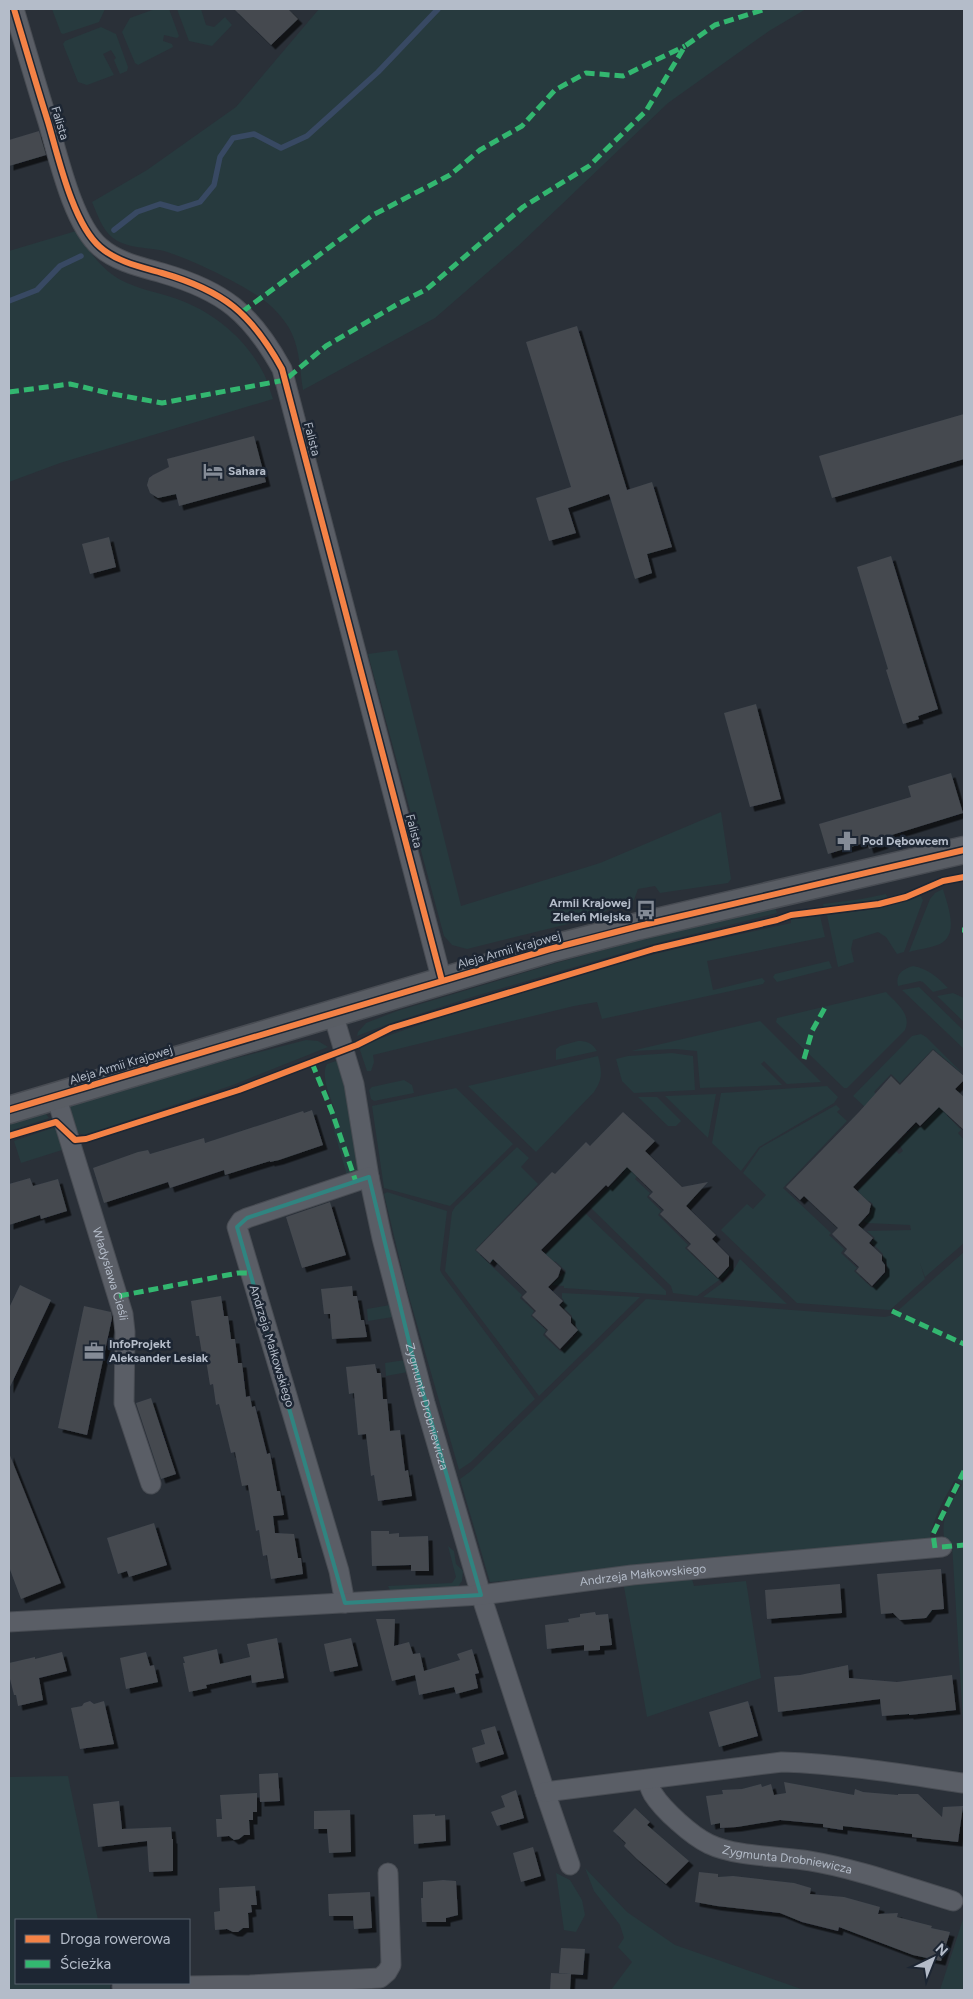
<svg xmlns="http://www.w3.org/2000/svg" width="973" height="1999" viewBox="0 0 973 1999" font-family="Figtree,sans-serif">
<defs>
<filter id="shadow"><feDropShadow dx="4.5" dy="4.5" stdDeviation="0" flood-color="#0009"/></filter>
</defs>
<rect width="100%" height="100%" fill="#2a3038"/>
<path fill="#273a3e" d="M52,9H105L99,22L63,34L61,33Z
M155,9H169L179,36L177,38L164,35L163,41L172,44L173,47L138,65L135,63L122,32L130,18Z
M177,9H201L206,25L214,27L225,17L232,25L212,46L189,41Z
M319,9H806L769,31L668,103L518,246L435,318L303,390C300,372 300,351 292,334C288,324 279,314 272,307C252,288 191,259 164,251C147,247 128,249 113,238C102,230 97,213 92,202L147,170L236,107Z
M101,27L116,34L128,67L127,71L120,74L114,60L116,58L111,50L103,54L114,75L87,85L78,82L63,44L65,41Z
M76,231C88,249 100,268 119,279C137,289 157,292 177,299C214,312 246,339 264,374C268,382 270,391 273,399L60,463L9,482V251Z
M397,650L461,906L600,863L721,812L731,879L728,883L660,893L655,886L638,889L634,900L580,921L467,949L452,945L444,936L368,654Z
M943,889C947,904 960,934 940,944C931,948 919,949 909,952L930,899L935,893Z
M886,894L888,899L824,908L823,904L862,899Z
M920,895L923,900L904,952L897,954L886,937L878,932L853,940L851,949L854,962L838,967L827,915L866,910Z
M775,907L777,913L653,944L472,997L388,1024L357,1036L358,1032L366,1023L397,1011L556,963L650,937Z
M820,916L825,937L707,961L713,990L762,978L765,981L763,984L602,1019L597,1002L574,1006L373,1055L374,1062L371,1071H367L360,1050L362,1045C458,1010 556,980 655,954C700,943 746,933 791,923V918Z
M829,961L832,968L777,982L773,977L775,974Z
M913,966C929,969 937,977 948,988L933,992L923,982L920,981L898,986C895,974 903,969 913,966Z
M919,987L964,1031V1049L902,990Z
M886,992C896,1003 912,1014 905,1030L847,1088H844L776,1022L777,1018Z
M953,993L964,998V1022L937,996Z
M760,1021L821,1082L787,1084L764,1061L761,1064L782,1085L700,1088L697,1051L675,1049L631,1051Z
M921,1034L926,1037L964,1075L933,1049L900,1083L891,1074L874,1092L878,1096L866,1108L853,1096L912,1036Z
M306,1040L318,1041L328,1047L233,1085L85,1135L77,1133L67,1107L70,1103C148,1080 227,1061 306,1040Z
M578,1041C587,1041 592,1043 597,1051L556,1060V1049L560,1046Z
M672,1053L693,1056L695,1090L634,1093L622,1081L616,1059L628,1056Z
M598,1056C602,1071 603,1079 594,1092L536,1152L468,1086Z
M336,1061C351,1072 356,1154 359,1175L348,1179L329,1113L335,1111C331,1098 320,1076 327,1064Z
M404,1080L412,1085L414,1093L374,1101L371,1099L369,1090L372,1087Z
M827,1086L838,1097L834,1103L759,1147L741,1171L712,1143L721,1093Z
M456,1088L513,1144L450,1206L384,1188L372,1106Z
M716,1094L708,1138L665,1096Z
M638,1097H657L681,1121L676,1126H668Z
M940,1100L951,1111L947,1115L961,1130L958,1133L964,1140V1243L925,1277L920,1263L925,1279L890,1310L797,1303L721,1230L747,1204L753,1209L766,1195L743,1173L760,1148L836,1105L840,1109L837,1112L847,1121L783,1188L831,1233L829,1235L844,1249L841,1253L857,1268L854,1271L872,1288L887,1272V1264L883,1260V1254L871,1242L875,1238L867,1231L911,1230L910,1225L867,1223L864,1221L871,1214L873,1204L869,1201L861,1204L853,1195L896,1151L899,1154L903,1151L899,1144L916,1125L920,1128L936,1111L933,1107Z
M44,1111L49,1118L9,1131V1122Z
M53,1128L56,1129L62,1150L21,1163L14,1141Z
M517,1147L529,1158L521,1167L538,1184L475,1250L522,1295L520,1298L534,1311L531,1316L546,1330L543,1335L561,1352L577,1335V1327L572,1322V1316L561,1305L564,1301L562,1298V1293L640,1297L539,1396L445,1271L452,1212L455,1207Z
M628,1161L640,1173L635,1179L650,1193L647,1197L661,1211L658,1215L688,1245L685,1248L718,1279L733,1264L726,1275L697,1296L673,1293L671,1286L590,1207L625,1172L621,1168Z
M387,1192L447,1211L440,1270L442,1274L535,1399L471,1462L459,1470L406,1286L384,1194Z
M585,1213L666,1291V1295L564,1288V1286L552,1285L566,1271L555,1261L543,1272V1256Z
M964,1252V1738L952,1544L944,1537C941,1516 951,1502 962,1485L955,1480C946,1495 930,1524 930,1541L490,1582L460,1479L471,1471L646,1299L885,1317L893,1315Z
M740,1259L787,1304L703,1297L729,1278Z
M390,1305L393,1317L368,1321L367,1309Z
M405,1360L408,1372L386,1376L385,1363Z
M448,1546L454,1551L456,1564L463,1571L462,1581L457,1588L396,1592L390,1590L388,1586L452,1583L456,1577Z
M691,1575L694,1586L746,1581L761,1678L647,1717L623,1581Z
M68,1776L98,1920H16V1983H110V1990H9V1777Z
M585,1868L627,1912L675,1945L804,1990H611L632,1962L618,1947L624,1938L620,1925L594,1891Z
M556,1873L570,1880L582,1900L585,1915L576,1932L564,1930Z
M964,1914V1990H940L964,1916Z"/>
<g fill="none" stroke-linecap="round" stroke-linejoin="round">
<path stroke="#384963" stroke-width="5.5" d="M114,230L137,212L160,204L178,209L200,202L214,185L220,157L233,138L254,134L281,148L307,136L378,72L438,9
M9,301L37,290L60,266L81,256"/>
</g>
<path fill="#444950" filter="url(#shadow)" d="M234,9H288L298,19L271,45Z
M39,131L46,155L9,166V140Z
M577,326L627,490L652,482L672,547L647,554L652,573L635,579L609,494L568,508L576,533L549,541L536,498L571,487L526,342Z
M964,414V459L832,498L819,456Z
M254,436L266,482L179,506L176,494L158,498L150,493L147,485L149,478L153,475L169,467L167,459Z
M109,537L116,567L90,574L82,544Z
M891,556L938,709L918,716L919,719L903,724L886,670L888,669L857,567Z
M756,704L781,799L750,807L724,713Z
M951,773L963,813L882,838L884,844L869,849L867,842L828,854L819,824L911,797L908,786Z
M933,1050L964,1076V1080L955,1089L964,1097V1130L939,1107L920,1126L916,1122L853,1187L871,1204L869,1213L858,1225L873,1238L869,1243L882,1255V1261L885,1265V1272L872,1286L856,1271L859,1267L844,1253L847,1249L832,1234L838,1228L804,1196L800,1200L786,1187L859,1112L891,1076L900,1085Z
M312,1110L323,1145L279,1160L270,1162V1161L225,1175L224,1170L170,1188L168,1182L104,1203L93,1168L138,1152L148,1150L150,1154L204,1138L205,1143L303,1111L304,1113Z
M623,1112L655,1141L645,1151L682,1187L708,1182L686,1206L716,1235L712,1239L729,1256V1266L718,1278L687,1248L691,1244L660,1214L664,1210L649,1196L653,1192L627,1167L608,1187L606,1185L541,1250L561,1268L558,1277L548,1287L563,1301L559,1305L571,1317V1323L578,1330L560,1349L545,1334L548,1330L532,1315L536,1311L522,1297L527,1292L493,1259L490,1263L476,1250L552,1172L555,1174L586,1142L590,1146Z
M30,1178L33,1186L58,1179L67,1211L41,1219L40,1215L9,1225V1184Z
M330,1202L346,1255L302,1268L286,1217Z
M20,1285L51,1300L9,1389V1308Z
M352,1286L353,1296H357L361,1320H364L367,1337L332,1339L330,1314H324L321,1289Z
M221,1296L224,1316H228L231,1339H235L238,1363H242L246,1397L250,1396L252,1407L255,1406L267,1454L270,1453L277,1491H280L284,1515L273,1516L275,1533L294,1534L298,1558H301L303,1574L271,1579L267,1555L263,1556L259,1530L256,1531L248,1485L242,1486L235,1452L231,1453L219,1404L216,1405L213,1384L210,1385L206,1360H203L199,1336H196L191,1301Z
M84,1306L111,1312L112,1318L87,1435L58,1428Z
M375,1364L377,1373H381L383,1399H387L390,1431L400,1430L405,1471L408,1470L412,1496L378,1501L374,1475L371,1476L366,1434L358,1435L354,1393L349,1394L346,1367Z
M151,1398L176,1474L161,1479L136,1403Z
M9,1453L61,1583L21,1599L9,1567Z
M154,1523L167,1565L129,1577L127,1571L118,1574L107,1538Z
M371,1531H389V1534L399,1533V1537L428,1536L429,1571H411V1565L372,1566Z
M941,1569L944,1609L932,1610L926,1618L900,1620L893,1613L881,1614L877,1574Z
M840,1584L842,1613L767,1619L765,1590Z
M595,1612L596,1615L608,1614L612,1645L600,1646V1650L584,1651V1645L547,1649L545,1625L569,1622L568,1619L580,1617V1614Z
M376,1619H395L394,1646L409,1642L413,1654L420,1653L424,1671L460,1660L457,1654L472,1649L479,1673L475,1674L478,1688L456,1694L454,1687L419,1695L415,1675L392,1681Z
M277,1638L284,1678L252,1683L251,1675L206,1685L207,1688L189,1692L183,1663H185L183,1657L217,1649L220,1664L250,1657L247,1644Z
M351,1638L358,1666L330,1672L324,1644Z
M62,1652L67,1671L39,1678L43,1700L18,1706L16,1695H14L9,1675V1663L35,1657V1659Z
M146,1652L150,1666L154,1665L158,1682L126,1689L120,1658Z
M848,1665L849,1678L897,1682L952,1675L956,1710L909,1715V1714L882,1716L880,1699L778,1712L774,1677L800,1675Z
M90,1701L94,1704L104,1701L114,1744L80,1749L71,1708L82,1706L84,1703Z
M748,1701L758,1736L719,1747L709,1712Z
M495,1726L504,1754L476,1763L472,1748L485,1744L481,1730Z
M278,1773L280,1801L260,1802L259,1774Z
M784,1782L854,1795L855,1789L863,1792L898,1795V1794H918L942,1817L943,1807L963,1806L958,1842L912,1837V1834L843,1826V1830L823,1827V1824L780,1820L737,1827L720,1828V1823L711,1825L706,1796L723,1794L722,1790L742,1789L761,1784L762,1787L771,1784L774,1795L786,1793Z
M516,1790L524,1818L497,1826L491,1812L505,1807L501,1796Z
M257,1793V1812H253V1820H249L250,1835H244L239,1839L234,1840L229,1836L217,1837L216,1819H222L220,1795Z
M119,1801L122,1829L171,1827L172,1839H173V1871L149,1872L147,1841L98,1847L93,1804Z
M635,1808L650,1822L647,1825L689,1861L666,1884L637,1859L624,1846L626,1843L613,1831Z
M350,1810L351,1852L329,1853L327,1829H314V1811Z
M435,1814V1816L445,1815L446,1841L414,1844L413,1815Z
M533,1847L541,1876L521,1882L513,1853Z
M699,1872L718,1874V1877L733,1876L794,1883L811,1888L810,1894L844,1897L880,1907L878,1914L898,1913L897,1917L932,1926L931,1928L950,1932L941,1961L913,1955L839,1927L838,1931L802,1922L780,1913L717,1906L695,1902Z
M443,1880L456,1881L458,1915L446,1918V1922H422L421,1898H423V1882Z
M255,1886L257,1905H251L252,1912L248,1913L249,1928H243L238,1932H233L227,1929L215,1930L214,1912L220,1911L219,1888Z
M370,1892L372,1928L354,1929L353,1916H329L328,1894Z
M561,1948L585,1949L583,1975L559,1973Z
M551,1973L571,1974L570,1990H550Z"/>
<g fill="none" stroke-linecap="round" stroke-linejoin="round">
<defs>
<g id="street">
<path d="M14,9C25,46 36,84 48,122C58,156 73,224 100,247C117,262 141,267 162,273C224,291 251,313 282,369L442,981"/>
<path id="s1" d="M333,1014L354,1084L369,1177L382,1238L425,1403L481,1595L545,1792L570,1865"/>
<path id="s2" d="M56,1096L123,1314L125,1332L124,1403L151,1484"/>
<path d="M345,1603L339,1571L237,1227L241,1221L247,1218L369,1177"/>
<path id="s3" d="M9,1622L481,1595L632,1575L942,1547"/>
<path id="s4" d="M647,1780C649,1784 650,1789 653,1794C663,1810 692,1836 709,1844C736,1857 780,1856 810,1861C858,1869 906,1887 953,1901"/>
<path d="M545,1792L782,1762C843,1764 903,1774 963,1783"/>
<path d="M122,1987L250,1985L380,1978L387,1972L391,1965L388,1873"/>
</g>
<path id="secondary" d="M9,1110L550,949L639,926L964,850"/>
</defs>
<use href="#street" stroke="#484c53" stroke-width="21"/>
<use href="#secondary" stroke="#484c53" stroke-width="29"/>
<use href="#street" stroke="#5a5e66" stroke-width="19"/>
<use href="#secondary" stroke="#595d64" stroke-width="26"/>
<path stroke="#33b770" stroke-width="5" stroke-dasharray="10 5" stroke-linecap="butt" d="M242,312L373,215L450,175L480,150L522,126L555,90L586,73L623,76L685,46
M9,392L70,384L113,394L162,403L285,380L326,346L396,305L427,289L523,207L589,166L646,111L685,46L715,25L766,9
M962,930H964
M804,1059L812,1031L827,1004
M312,1063L332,1112L356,1182
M119,1296L238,1273H250
M892,1311L964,1344
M942,1547L964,1545
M935,1548L933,1534L964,1471"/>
<defs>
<path id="cycleway" d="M14,9C25,46 36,84 48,122C58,156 73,224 100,247C117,262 141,267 162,273C224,291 251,313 282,369L442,981
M9,1110L550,949L639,926L964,850
M9,1136L56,1122L75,1140L86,1139L239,1090L357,1045L391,1028L654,949L777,920L791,915L879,904L906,897L943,881L964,877"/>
</defs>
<use href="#cycleway" stroke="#1d2633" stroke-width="9"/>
<use href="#cycleway" stroke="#f48246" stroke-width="6"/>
</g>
<path fill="none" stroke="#308480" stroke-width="4" stroke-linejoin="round" d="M369,1177L412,1354L481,1595L345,1603L237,1227L247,1218Z"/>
<defs>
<symbol id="hotel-bare" viewBox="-9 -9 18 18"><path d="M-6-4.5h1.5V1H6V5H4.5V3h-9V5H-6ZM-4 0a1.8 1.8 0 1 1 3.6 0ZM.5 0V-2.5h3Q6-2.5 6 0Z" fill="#848b96" stroke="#1d2633" stroke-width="2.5" paint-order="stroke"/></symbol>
<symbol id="pharmacy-bare" viewBox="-9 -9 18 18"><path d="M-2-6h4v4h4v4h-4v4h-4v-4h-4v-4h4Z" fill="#848b96" stroke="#1d2633" stroke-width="2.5" paint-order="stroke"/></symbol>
<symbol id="bus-bare" viewBox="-9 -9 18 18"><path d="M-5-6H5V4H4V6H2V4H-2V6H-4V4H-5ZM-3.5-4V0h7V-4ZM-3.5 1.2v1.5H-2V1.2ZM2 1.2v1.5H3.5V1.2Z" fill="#848b96" stroke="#1d2633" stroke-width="2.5" paint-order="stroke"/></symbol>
<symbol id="office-bare" viewBox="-9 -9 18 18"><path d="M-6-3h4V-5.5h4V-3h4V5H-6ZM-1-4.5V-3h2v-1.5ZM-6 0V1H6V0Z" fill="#848b96" stroke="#1d2633" stroke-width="2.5" paint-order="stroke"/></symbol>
</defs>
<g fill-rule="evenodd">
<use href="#hotel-bare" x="199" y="457" width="28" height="28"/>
<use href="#pharmacy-bare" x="833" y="827" width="28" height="28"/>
<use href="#bus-bare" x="632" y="896" width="28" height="28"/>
<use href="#office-bare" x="80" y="1337" width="28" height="28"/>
</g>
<g text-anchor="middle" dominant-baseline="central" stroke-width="5" stroke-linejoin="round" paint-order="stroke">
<g font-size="12" fill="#b4bcc9" stroke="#1d2633">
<text transform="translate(60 123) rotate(73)">Falista</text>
<text transform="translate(312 439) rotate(75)">Falista</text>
<text transform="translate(414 831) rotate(75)">Falista</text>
<text transform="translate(509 950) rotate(-16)">Aleja Armii Krajowej</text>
<text transform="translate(121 1065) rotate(-17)">Aleja Armii Krajowej</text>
<text stroke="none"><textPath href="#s2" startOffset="186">Władysława Cieśli</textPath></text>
<text transform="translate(272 1346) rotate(73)">Andrzeja Małkowskiego</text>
<text stroke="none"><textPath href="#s1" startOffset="404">Zygmunta Drobniewicza</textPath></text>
<text stroke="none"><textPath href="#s3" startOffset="636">Andrzeja Małkowskiego</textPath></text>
<text stroke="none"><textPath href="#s4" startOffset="171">Zygmunta Drobniewicza</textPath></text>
</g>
<g font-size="12" font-weight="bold" fill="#b4bcc9" stroke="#1d2633" text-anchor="start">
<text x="228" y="471">Sahara</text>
<text x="862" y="841">Pod Dębowcem</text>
<text x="631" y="903" text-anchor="end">Armii Krajowej<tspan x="631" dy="14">Zieleń Miejska</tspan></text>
<text x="109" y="1344">InfoProjekt<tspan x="109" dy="14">Aleksander Lesiak</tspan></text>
</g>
</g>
<rect width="973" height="1999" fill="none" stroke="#b4bcc9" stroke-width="20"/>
<rect x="15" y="1919" width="175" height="65" fill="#1d2633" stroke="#59626f"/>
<rect x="25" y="1935" width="25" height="8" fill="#f48246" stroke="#59626f"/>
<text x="60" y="1944" font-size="15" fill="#b4bcc9">Droga rowerowa</text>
<rect x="25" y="1960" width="25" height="8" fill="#33b770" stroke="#59626f"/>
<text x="60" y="1969" font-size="15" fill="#b4bcc9">Ścieżka</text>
<g transform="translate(933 1959) rotate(43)" stroke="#1d2633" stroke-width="4" paint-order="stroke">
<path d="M0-4L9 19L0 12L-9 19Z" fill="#b4bcc9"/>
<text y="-8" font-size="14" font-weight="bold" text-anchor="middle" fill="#b4bcc9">N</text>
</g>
</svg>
